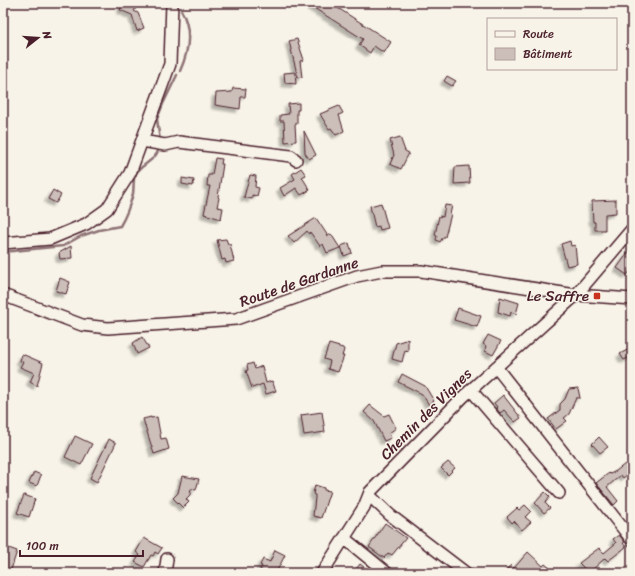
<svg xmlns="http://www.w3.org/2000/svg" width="635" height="576" viewBox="0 0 635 576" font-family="Sriracha,sans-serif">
<defs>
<filter id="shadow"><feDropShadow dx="-3.5" dy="3.5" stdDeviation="1" flood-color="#0004"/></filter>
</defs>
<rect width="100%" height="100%" fill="#f7f3e8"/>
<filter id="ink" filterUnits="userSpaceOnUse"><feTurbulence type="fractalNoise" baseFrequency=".025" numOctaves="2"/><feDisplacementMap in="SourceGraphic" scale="8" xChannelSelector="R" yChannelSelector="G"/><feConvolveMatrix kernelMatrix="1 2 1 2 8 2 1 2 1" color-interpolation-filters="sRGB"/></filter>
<g filter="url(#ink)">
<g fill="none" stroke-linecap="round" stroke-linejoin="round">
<path stroke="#8e7275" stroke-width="2.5" d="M180,71C189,51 192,29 181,10
M160,141L157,119L163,104L177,75
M3,252L63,246L81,236L99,230L120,226C126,216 130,205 133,194C134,188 133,180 135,175C141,163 158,161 159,146"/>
</g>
<path fill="#ccbfb9" stroke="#4a1f2b" filter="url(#shadow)" d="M123,3L136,8L134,11L138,13L144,28L137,31L132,15L120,10Z
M306,3H330L391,42L384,53L374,46L370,53L359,45L363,39Z
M297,39L304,60L300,61L302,77L298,78L289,41Z
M295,72L296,84L285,83L284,73Z
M447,76L456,81L452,86L444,81Z
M233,88L246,89L245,97H241L240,109L215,105L216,93L232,92Z
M299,103V110H297V124H295L296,141L285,142L284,121H280V115L289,114L288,104Z
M339,106L343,113L339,115L344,131L336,135L331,128L329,129L320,114Z
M304,131L316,155L309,159L305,153Z
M400,137L405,151L409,153L401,169L390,164L394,155L390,140Z
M215,158L222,159L221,164H223L218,197L219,198L217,207L223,208L221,219L204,214L210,186H207L208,175H212Z
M469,166L470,183L454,184L455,167Z
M301,168L306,175L302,177L310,190L301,195L296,188L284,196L280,188L295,179L292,174Z
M250,175L256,176L255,187L259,188L257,196L252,195V199L244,197Z
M182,178L194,180L193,186L182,184Z
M53,190L61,195L56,203L48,199Z
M616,200V213L605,214V230H595V222H593L592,201Z
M381,203L388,228L380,230L379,226L375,227L370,206Z
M445,205L452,206L450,214H451L445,237H443L440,242L436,240L437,236L435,235L439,216L443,217Z
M316,218L328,236L331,234L340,248L327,253L323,244L320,246L310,232L309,234L307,231L294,243L288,236Z
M226,239L228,244H230L234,261L226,263L225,259L222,260L217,240Z
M570,241L571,246L575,245L577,264L567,266L561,244Z
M349,243L352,253L344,256L341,246Z
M71,246L72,258L60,259L59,253Z
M632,247V269L627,275L617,268Z
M60,278L70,282L66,294L56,291Z
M500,297L519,303L516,314L511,312L510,316L498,312Z
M458,308L481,316L477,327L454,320Z
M488,335L501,341L493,355L485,351L486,346L483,344Z
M142,337L149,348L137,354L133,343Z
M408,339V351L405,350L402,362L392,359L396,343Z
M329,344L343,348L344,350L342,356H344L338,372L328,369L330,361L324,359Z
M629,349H632V356L624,360L620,354Z
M22,354L43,363L37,386L30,382L34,373L20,367L23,362L20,361Z
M253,363L255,369L262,366L266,383L272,381L276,391L266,394L263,384L252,388L246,371L248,370L247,365Z
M402,374L425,386L434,401L429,405L422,394L398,382Z
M578,388L580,398H576L569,414L564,418L567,421L556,429L548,419L560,410V404L565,399L569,389Z
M503,395L521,418L515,422L504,410L500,413L496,408L497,407L494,403Z
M370,405L384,416L389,414L396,428L389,433L391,438L384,441L374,421L364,412Z
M322,412L325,432L304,435L301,415Z
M151,417V418L157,417L161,439L166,438L169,449L154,454L143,419Z
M75,436L92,444L81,465L65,457Z
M599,437L608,447L600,453L592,444Z
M109,439L116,443L97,482L90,478Z
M448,462L455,468L448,475L441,468Z
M625,464L631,471L623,478L621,475L607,487L618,501L614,505L596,483L609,473L610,474L616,471Z
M34,472L41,475L37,486L29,483Z
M182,476L199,479L196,490L191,489L190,495L186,499L189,502L183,508L173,498L178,493Z
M315,485L324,488V490L330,491L321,518L313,516L315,498V495L313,494Z
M545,492L550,497L545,503L550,508L544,513L535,503Z
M24,495L35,499L29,517L17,513Z
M525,505L531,511L525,517L531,522L522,530L514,521L512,523L507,517L517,508L519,510Z
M385,523L406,538L392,555L388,553L384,558L369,547Z
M619,535L625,542L623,543L626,547L608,561L605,558L589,573L579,563L599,548L604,553L616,543L613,539Z
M144,538L162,548L158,554L155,552L153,556L151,555L144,567L135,562L140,555L136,552Z
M3,546L17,551L10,573H3Z
M275,550L285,555L276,573H267L260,570L262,566L260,565L263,559L270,562Z
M528,552L543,566L545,564L551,569L548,571L550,573H503L511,565L514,568Z
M360,564L372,573H353Z"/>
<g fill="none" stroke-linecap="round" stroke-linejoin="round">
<defs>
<path id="minor" d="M142,141L165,145L179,142L291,156L296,160
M3,243L50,239L86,224L107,209L130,173L170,64L172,3
M3,295L82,325L108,328L236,319L357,276L382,271H421L576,295L632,299
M496,367L632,540
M471,390L559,493
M369,495L390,515L466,573
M344,538L387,573
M165,573L167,559
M322,573L364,507L370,492L463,397L576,295L632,229"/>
</defs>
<use href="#minor" stroke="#4a1f2b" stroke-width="14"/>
<use href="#minor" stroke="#f7f3e8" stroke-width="11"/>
</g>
</g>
<rect fill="#c8321e" stroke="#f7f3e8" stroke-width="1.5" x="593" y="292" width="8" height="8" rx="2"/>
<g text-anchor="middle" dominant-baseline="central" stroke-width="3" stroke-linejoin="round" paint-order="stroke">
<g font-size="15" fill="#4a1f2b" stroke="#f7f3e8">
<text transform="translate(299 282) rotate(-19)">Route de Gardanne</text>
<text transform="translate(426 414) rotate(-45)">Chemin des Vignes</text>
</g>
<g font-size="15" fill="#4a1f2b" stroke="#f7f3e8" text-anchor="end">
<text x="589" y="296">Le Saffre</text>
</g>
</g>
<rect width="635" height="576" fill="none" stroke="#f7f3e8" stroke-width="16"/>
<rect x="8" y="8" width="619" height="560" fill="none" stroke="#4a1f2b" stroke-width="1.5" filter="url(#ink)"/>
<rect x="487" y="18" width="130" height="52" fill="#f7f3e8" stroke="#b29e9c"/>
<rect x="495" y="31" width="20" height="6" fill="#f7f3e8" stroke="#b29e9c"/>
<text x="523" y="38" font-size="12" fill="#4a1f2b">Route</text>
<rect x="495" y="48" width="20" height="12" fill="#ccbfb9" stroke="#b29e9c"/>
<text x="523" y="58" font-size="12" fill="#4a1f2b">Bâtiment</text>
<g transform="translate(38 38) rotate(73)" stroke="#f7f3e8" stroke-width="3" paint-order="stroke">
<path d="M0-3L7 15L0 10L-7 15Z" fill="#4a1f2b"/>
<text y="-6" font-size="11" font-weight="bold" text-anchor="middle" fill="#4a1f2b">N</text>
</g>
<path d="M20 550v6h123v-6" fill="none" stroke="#4a1f2b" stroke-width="2"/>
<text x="26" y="550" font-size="12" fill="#4a1f2b" stroke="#f7f3e8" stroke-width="3" paint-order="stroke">100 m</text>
</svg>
